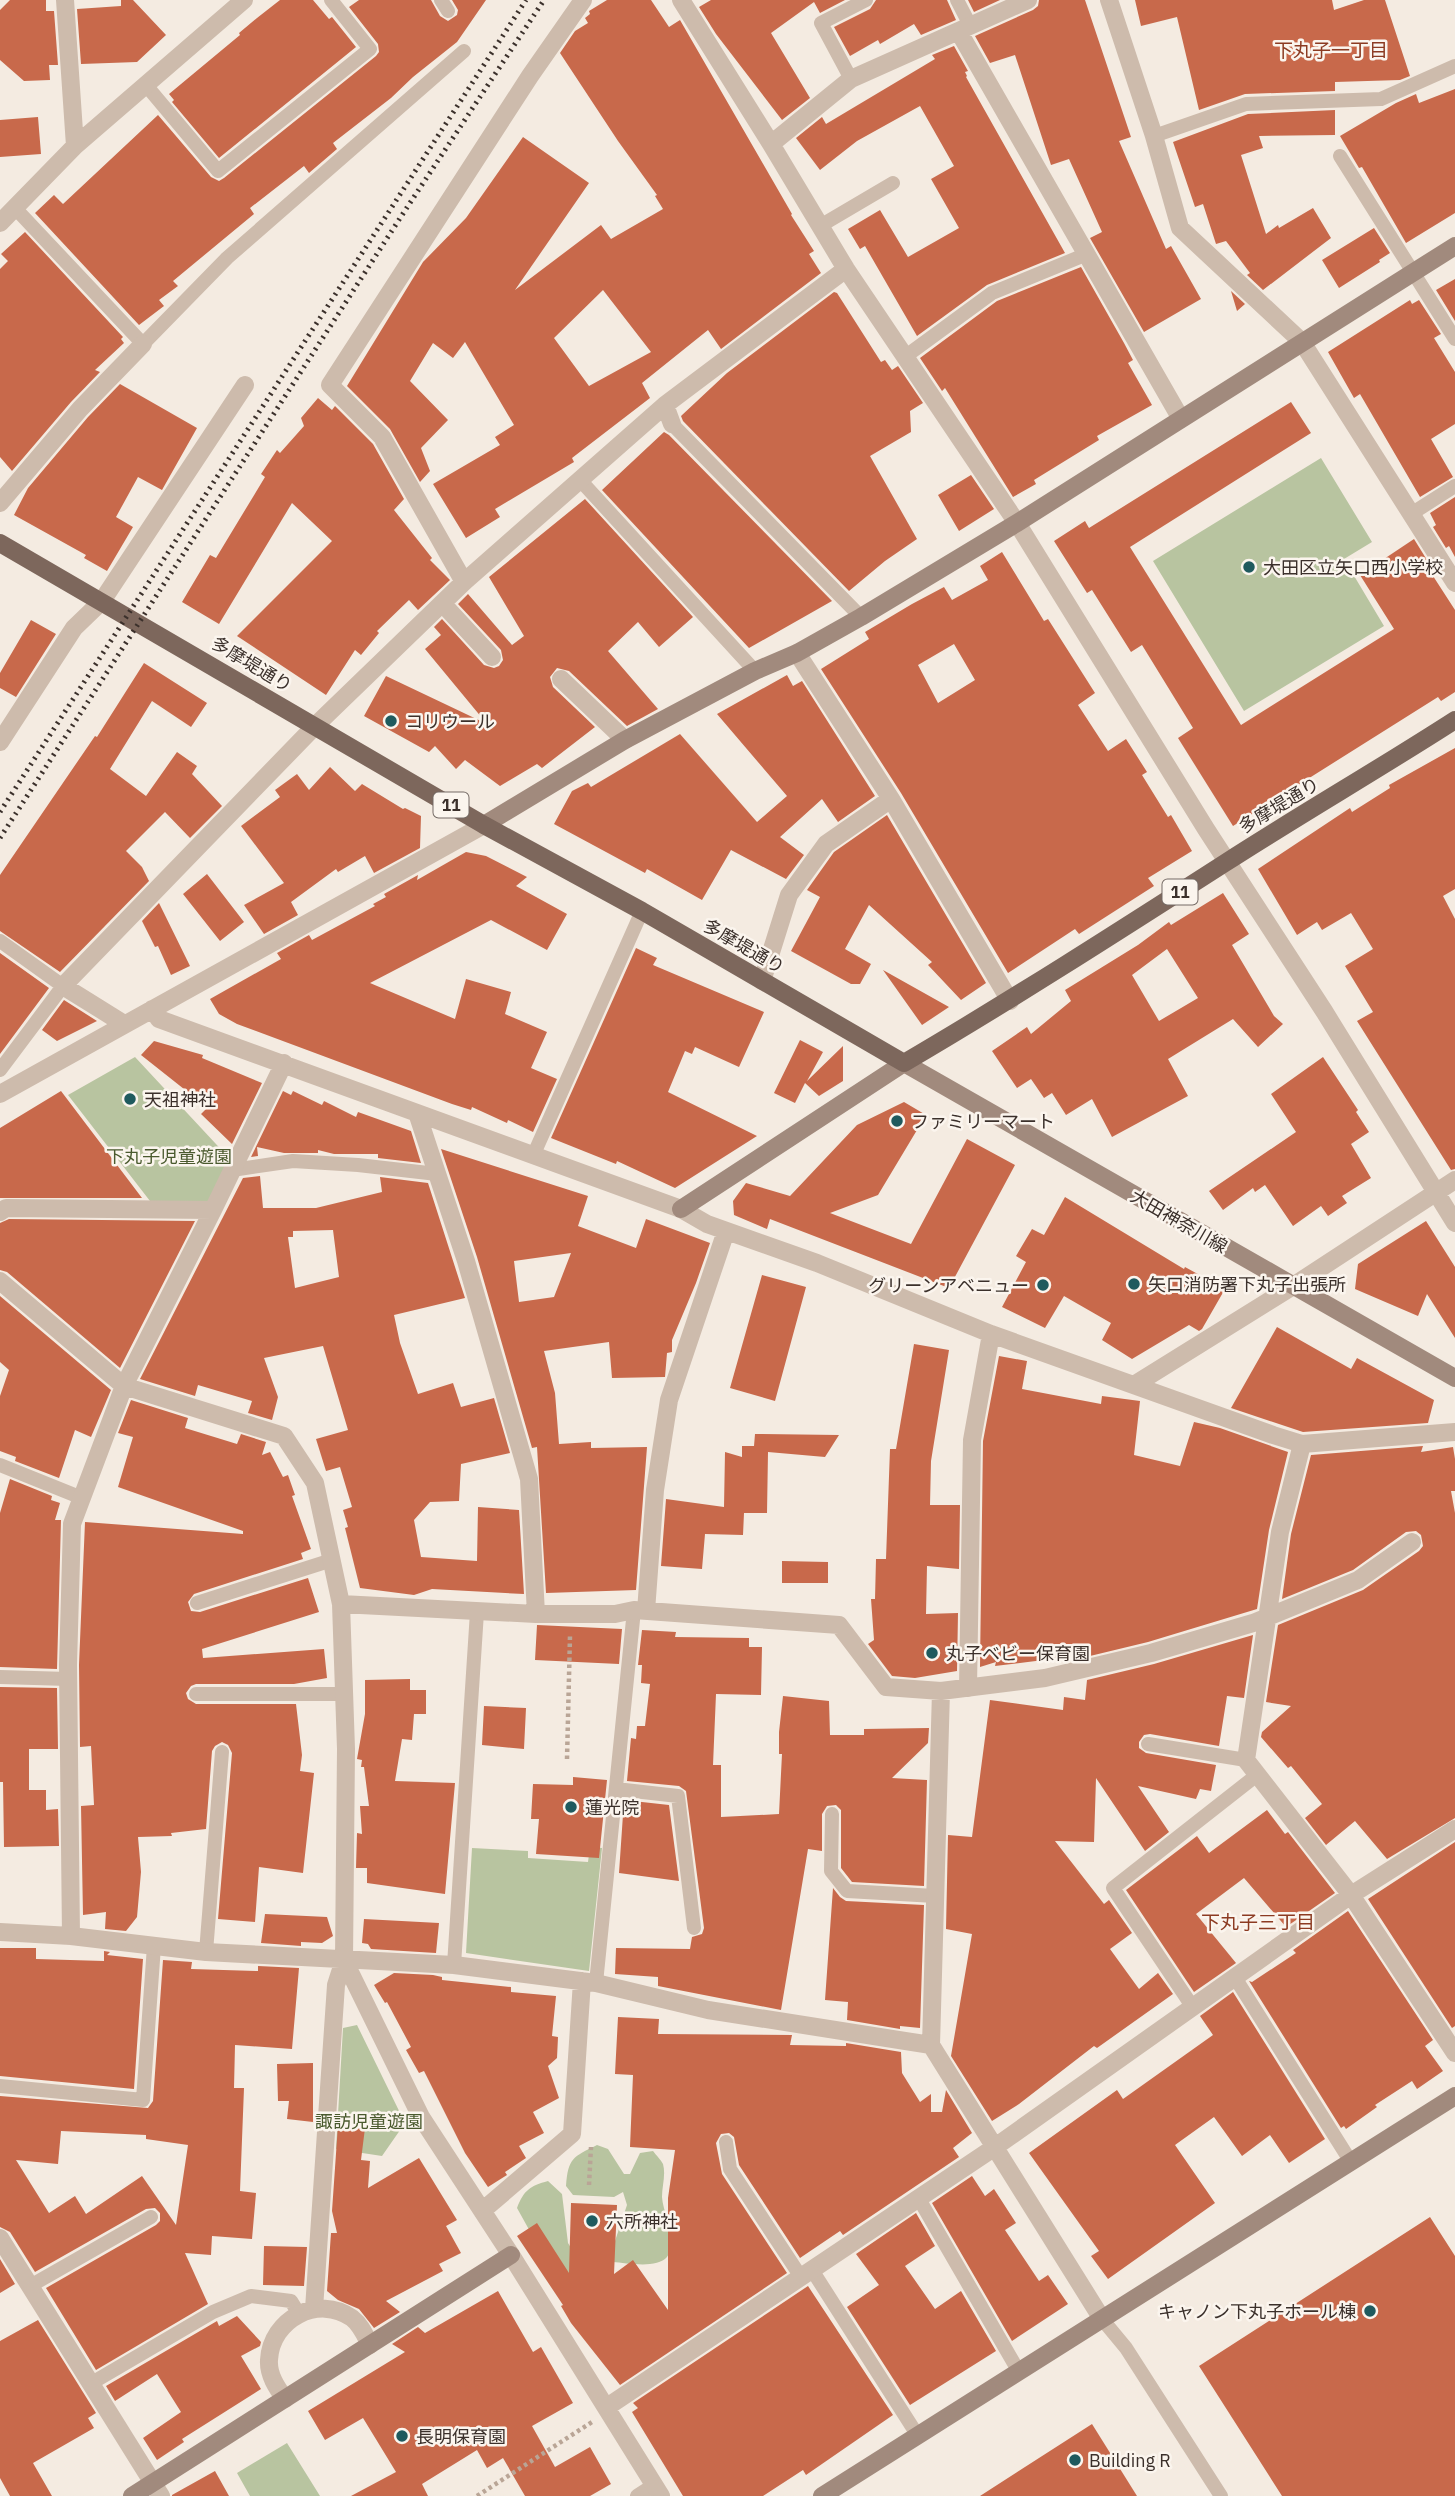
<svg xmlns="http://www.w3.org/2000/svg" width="1455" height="2496" viewBox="0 0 1455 2496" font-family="'IBM Plex Sans','Noto Sans JP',sans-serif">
<rect width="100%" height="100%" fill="#f4ebe1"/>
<path fill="#b8c4a0" d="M1321,458L1372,542L1344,559L1384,626L1244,711L1153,561Z
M135,1057L229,1158L208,1203L150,1201L68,1095Z
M590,1847L602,1848L589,1971L466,1953L472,1848L528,1851V1858L588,1862Z
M357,2025L405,2123L382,2156L336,2149L343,2028Z
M597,2145L608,2149L624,2174H630L640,2153L653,2151C656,2155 661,2160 663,2164C666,2175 662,2186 662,2197C663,2214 679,2241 667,2257C657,2269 627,2263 613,2262L610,2256L627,2205L623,2192L614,2197L573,2195L566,2186C568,2158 573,2157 597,2145Z
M548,2181L562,2194L568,2243L591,2281L577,2299L547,2262L517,2208C524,2190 530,2186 548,2181Z
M287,2443L320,2496H250L237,2473Z"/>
<path fill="#c8694b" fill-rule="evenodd" d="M10,0H46V11H54L58,65H49L50,80L24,81L0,60V10Z
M121,0H133L166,35L137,62L81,64L77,9L121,6Z
M280,0H313L329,19L332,17L356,47L219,158L172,102L174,100L169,94L240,35L239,33L257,18Z
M359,0H431L440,16L448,21L457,15L458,10L452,0H486L457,42L413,77L391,98L333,143L337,149L309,173L304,166L250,208L254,214L173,281L178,286L159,300L164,306L139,325L35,213L54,195L63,204L158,115L211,177L219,181L224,178L376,56L379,52L378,44L349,7Z
M607,0H651L669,27L680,20L792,214L791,215L814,251L809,254L821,273L721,349L708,330L642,383L650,398L572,458L574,462L495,509L500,517L466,538L433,484L500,445L495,437L514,425L465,342L453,358L433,343L410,381L448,420L421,448L430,471L420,482L390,429L347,386L423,262L466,218L523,137L589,183L515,290L601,225L611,239L663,209L655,196L657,195L618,141L560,53L575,31L588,23L585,18L590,14L589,11ZM603,290L651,352L589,386L554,338Z
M711,0H845L820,13L814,2L771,33L810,98L782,120L716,34L699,7Z
M876,0H947L956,20L921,35L914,24L880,44L878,40L850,56L834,27L870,9Z
M968,0H1000L974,12Z
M1039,0H1085L1131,137L1119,141L1166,249L1171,246L1201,299L1144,332L1090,238L1102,232L1069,159L1051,165L1015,55L990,63L975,36L1033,10L1038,6Z
M1135,0H1332L1334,10L1364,0H1385L1410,76L1400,80L1335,82V91L1245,94L1199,110L1177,17L1141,26Z
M954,46L968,71L965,72L967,76L966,77L1065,253L987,285L917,336L865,246L860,249L848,229L880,210L908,257L959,228L931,179L954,166L920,106L857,141L820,170L796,138L822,117L826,124L935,59L932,55Z
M1455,89V213L1406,243L1362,167L1359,168L1340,136L1396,103L1416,94L1419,103Z
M1335,110V135L1259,136L1263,148L1241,155L1266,234L1278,225L1279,228L1313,208L1331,238L1263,290L1247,275L1250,273L1226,241L1216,244L1203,204L1195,207L1173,142L1248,114Z
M38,117L41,154L0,157V120Z
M1374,228L1390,253L1379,260L1380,262L1339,288L1322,260Z
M25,232L123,337L121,339L124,343L95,370L100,372L71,402L12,471L0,457V269L8,261L1,254Z
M1081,267L1124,343L1133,360L1128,363L1152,405L1097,436L1099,440L1034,480L1036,484L1013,497L945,388L942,391L920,358L997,301Z
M1455,279V321L1436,290Z
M1231,291L1245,304L1237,311Z
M834,292L837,293L881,362L885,360L892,370L898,366L923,403L910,411L911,432L870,456L917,539L885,561L849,591L683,421L681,416L727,373Z
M1410,300L1412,304L1419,300L1441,334L1434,338L1455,372V424L1431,439L1453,477L1420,497L1360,394L1354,398L1328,352Z
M120,384L197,428L162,490L138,477L116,517L133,527L107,571L84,558L86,555L14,515L28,488L88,417Z
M318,398L332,410L335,406L373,444L404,499L394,510L432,558L430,560L450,580L418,610L409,600L377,631L379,633L361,655L355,650L326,695L237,636L332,541L292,503L219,624L182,602L210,555L216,558L265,477L261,474L277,450L280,453L304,426L301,418Z
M1291,402L1311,433L1130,547L1241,725L1394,629L1360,575L1414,539L1427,560L1424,562L1455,610V692L1441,701L1438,697L1233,826L1178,738L1193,728L1142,645L1131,652L1092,590L1087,593L1054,541L1085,521L1089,528Z
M664,432L669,435L832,601L749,648L602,490Z
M971,475L994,509L959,531L938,495Z
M1455,497V557L1449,546L1446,548L1433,527L1436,525L1430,513Z
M585,499L693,617L659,647L638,622L608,651L658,709L627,726L569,671L557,668L550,677L553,687L595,727L542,768L537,764L500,786L465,760L456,769L435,746L429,752L364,716L386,676L487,724L425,649L441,635L434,627L442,619L484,665L494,668L499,666L503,660L501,650L458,604L468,594L512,645L524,636L489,577Z
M1002,552L1044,621L1048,619L1095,693L1078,705L1108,751L1126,739L1147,772L1142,775L1168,817L1171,815L1192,851L1148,878L1154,886L1079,934L1075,929L1008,973L901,793L821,669L869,639L865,632L912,604L944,587L952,600L988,580L980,566ZM954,644L975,680L938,703L918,665Z
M31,620L56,634L16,697L0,688V673Z
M144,663L207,703L191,727L152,701L110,769L146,796L177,752L197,766L192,774L222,806L190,838L165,812L126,851L142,867L149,881L60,972L0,931V875L95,736L97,737Z
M787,675L793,686L802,681L875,796L838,822L822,799L780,837L804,855L786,879L731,850L702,900L647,869L645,873L554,824L572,791L588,783L591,787L680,734L757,822L787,796L717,714Z
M1455,748V889L1443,896L1455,919V1169L1451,1170L1357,1021L1373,1012L1345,966L1373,949L1351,913L1322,930L1317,922L1297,935L1258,869L1350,808L1352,812L1390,788L1389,785Z
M330,767L355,791L362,784L403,809L405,808L421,816L420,848L374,873L365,856L338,872L336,869L291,902L298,915L264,934L244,905L284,883L241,826L280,797L275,790L297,774L309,790Z
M887,815L986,983L961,1000L928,965L932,962L869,905L845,949L871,964L860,984H851L791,951L820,897L807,890L834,852Z
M466,852L486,856L527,877L516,886L567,914L547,950L491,920L370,983L455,1019L466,979L511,992L505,1014L547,1032L531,1068L557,1079L533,1132L508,1120L507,1123L472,1107L471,1110L452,1104L237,1024L219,1014L210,999L281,959L277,953L309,935L312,940L375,906L373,904L386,897L384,894L418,875L417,880Z
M207,874L244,922L220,941L183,894Z
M1223,893L1249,934L1232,945L1274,1016L1283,1024L1258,1047L1233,1019L1168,1059L1188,1096L1112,1137L1092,1099L1066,1115L1052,1093L1044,1098L1031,1079L1017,1088L992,1051L1027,1027L1031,1034L1071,1001L1065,990L1138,945L1169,922L1171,925ZM1167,949L1198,998L1159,1021L1132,975Z
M159,903L190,966L171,975L158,946L155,947L142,921Z
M636,948L657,958L653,965L764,1012L739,1067L695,1047L692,1054L685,1051L668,1092L757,1136L675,1188L617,1161L616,1164L551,1138Z
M0,953L49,988L0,1054Z
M883,970L949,1007L922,1025Z
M64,1000L97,1021L57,1041L42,1030Z
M800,1040L823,1052L807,1081L843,1046V1081L819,1096L805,1083L795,1103L774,1093Z
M154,1041L203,1055L202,1058L262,1083L232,1144L201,1114L208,1107L187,1096L189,1093L141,1055Z
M1323,1057L1358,1110L1356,1112L1369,1132L1351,1144L1371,1178L1342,1196L1347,1203L1328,1216L1321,1206L1293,1226L1265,1185L1255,1192L1253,1188L1223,1210L1209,1191L1296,1132L1271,1094Z
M61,1091L142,1198H0V1128Z
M283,1091L291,1095L293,1091L322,1105L324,1101L356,1117L358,1112L411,1131L421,1163L378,1158V1154H334L318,1150V1153H284L257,1147L258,1156L251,1157Z
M904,1102L926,1115L878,1195L830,1213L911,1244L967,1139L1015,1165L949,1288L770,1219L767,1229L734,1215L733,1201L746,1183L790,1196L857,1125Z
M441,1149L588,1196L578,1226L636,1248L646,1219L710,1243L696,1283L672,1340V1352L667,1353L665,1377L612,1378L609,1342L544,1351L555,1393L559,1444L591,1442V1448L647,1447L636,1590L546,1593L537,1447L532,1448L477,1257ZM571,1253L554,1297L519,1302L514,1261Z
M260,1176L263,1208H316L382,1192L380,1177L428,1183L465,1298L394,1315L400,1343L418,1394L453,1383L461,1407L494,1398L510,1453L461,1464L459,1501L430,1502L414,1520L421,1557L477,1561L478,1507L519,1510L524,1594L432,1589L414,1595L360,1588L345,1528L348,1527L343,1510L352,1507L340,1467L326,1471L316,1439L348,1430L323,1346L264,1358L278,1397L272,1420L248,1413L252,1401L198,1385L195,1396L140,1379L243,1178ZM333,1230L339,1277L295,1288L288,1237H293V1231Z
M1065,1197L1184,1269L1185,1267L1225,1289L1202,1329L1199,1331L1189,1325L1132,1359L1102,1340L1111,1323L1064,1296L1045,1328L1002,1307L1026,1262L1016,1256L1032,1229L1044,1235Z
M9,1219L195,1221L120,1368L7,1272L0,1270V1223Z
M1426,1221L1455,1267V1338L1427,1294L1418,1316L1355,1289L1358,1264Z
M762,1275L806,1287L775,1401L730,1388Z
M0,1296L111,1390L91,1437L75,1430L59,1478L15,1461L16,1457L0,1451V1396L9,1370L0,1362Z
M1277,1327L1351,1369L1357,1358L1434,1400L1428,1423L1303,1432L1231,1408Z
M914,1344L949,1350L931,1461L930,1505H960L959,1569L927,1566L926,1614L958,1613L957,1671L915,1678L892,1676L868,1644L874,1640L871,1599H875L876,1559H886L890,1449H896Z
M999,1356L1027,1361L1022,1389L1101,1404L1102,1396L1140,1401L1134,1455L1180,1466L1194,1422L1220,1428L1288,1452L1269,1530L1257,1609L1148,1642L1090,1656L1091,1654L995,1666L996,1662L980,1667L983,1441Z
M131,1400L188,1418L185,1428L237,1444L241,1434L266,1442L262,1455L270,1452L283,1477L288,1475L295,1495L292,1496L311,1549L301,1553L303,1559L194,1594L188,1602L191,1611L200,1612L308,1578L319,1612L202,1649L203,1658L324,1649L327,1678L294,1684H196L191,1686L186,1693L188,1699L196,1704H296L302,1755L300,1771L314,1773L303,1873L259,1867L255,1922L218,1919L232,1753L228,1745L222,1742L215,1746L212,1751L206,1829L171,1833L172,1836L138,1837L141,1872L137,1917L126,1931L105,1929L106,1912L83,1915L81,1806L94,1805L91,1746L80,1747L79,1665L85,1522L243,1534V1531L118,1487L133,1437L118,1433Z
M755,1434L839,1435L825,1457L768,1452L767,1513H744L743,1535L705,1534L702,1569L661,1566L666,1499L724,1507L725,1452L742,1457V1446H754Z
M1423,1446L1421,1452L1453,1447L1455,1459V1491H1451L1455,1513V1818L1387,1859L1355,1821L1326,1845L1305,1818L1322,1804L1291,1766L1288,1768L1261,1737L1262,1732L1291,1706L1266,1702L1278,1625L1363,1590L1419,1551L1423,1546L1421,1535L1416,1531L1406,1532L1353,1570L1282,1599L1291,1534L1311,1455Z
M10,1479L52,1496L51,1500L60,1503L55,1520H61L57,1669L0,1667V1513Z
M782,1561L828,1562V1583H782Z
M537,1625L622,1629L619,1664L535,1660Z
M642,1630L676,1632L675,1637L749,1638V1647H762L761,1695L716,1694L713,1765H721V1817L779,1814L782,1754H779V1732L783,1696L829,1701L830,1735H864V1729L929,1728L928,1743L892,1778L927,1780L924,1886L852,1882L841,1868V1810L836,1805L827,1806L822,1814V1851L808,1849L781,2010L658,1986V1977L615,1974L616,1948L690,1949L692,1937L702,1934L704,1928L686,1791L679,1786L627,1781L631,1738L636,1739L637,1726H645L650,1684L641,1683L642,1665H638Z
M1253,1635L1244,1698L1227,1696L1219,1746L1150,1734L1144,1735L1139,1742V1748L1146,1753L1216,1765L1211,1791L1200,1789L1196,1799L1138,1786L1169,1832L1145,1851L1096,1778L1094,1842L1055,1841L1104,1904L1109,1900L1132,1933L1110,1949L1139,1989L1158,1973L1173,1994L1097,2048L1094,2046L1019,2104L992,2121L951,2056L972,1934L946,1929L948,1835L972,1837L990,1700L1063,1710L1064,1697L1085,1700L1087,1680L1154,1664Z
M410,1679V1690H426V1714H414L412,1740L402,1739L395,1781L455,1783L445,1894L367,1883V1868H356L357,1833L362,1834L360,1806H369L364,1767H361L362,1760L357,1759L365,1714V1680Z
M0,1687L57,1688L58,1749H29V1790H46V1810L58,1809L59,1846L4,1847L3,1782H0Z
M484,1706L526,1708L524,1749L482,1745Z
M573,1777L607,1780L599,1858L536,1854L539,1819H531L533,1784L573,1785Z
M624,1800L669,1805L679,1881L619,1873Z
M1267,1810L1285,1834L1288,1832L1335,1893L1286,1927L1244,1878L1196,1914L1236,1963L1194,1992L1126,1890L1197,1836L1209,1853Z
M1455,1842V2026L1452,2028L1368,1899Z
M833,1888L840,1897L846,1901L924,1905L920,2028L900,2026V2029L847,2020L848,2002L825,2000Z
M1348,1911L1433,2040L1425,2046L1443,2071L1417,2089L1412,2081L1375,2105L1377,2107L1346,2129L1344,2126L1341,2128L1249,1981L1252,1982L1296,1953L1293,1950Z
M265,1914L327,1917L333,1936L322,1943L301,1942V1946L261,1943Z
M364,1919L439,1923L436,1953L371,1949L368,1944L362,1943Z
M0,1948H36V1959L104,1961V1951L110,1952L107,1955L143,1959L134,2089L0,2076Z
M163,1960L192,1962L191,1969L258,1971V1966L299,1968L292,2049L235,2045L234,2088H244L240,2191L256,2193L252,2239L212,2236L211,2255L185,2253L208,2304L96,2370L46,2288L156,2225L160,2221V2213L155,2208L146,2209L35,2272L10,2232L0,2227V2096L148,2108L153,2101ZM61,2131L146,2135V2139L188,2145L176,2225L142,2176L86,2214L75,2196L49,2213L16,2160L58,2164Z
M394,1973L433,1975L442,1977V1980L511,1987V1992L556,1996L552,2036L558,2037L557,2058L548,2066L559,2098L533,2112L544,2133L519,2146L526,2158L505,2172L507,2175L488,2187L465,2153L424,2071L419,2073L406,2050L411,2047L387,2002L385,2003L374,1985Z
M1233,1992L1325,2139L1289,2163L1270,2135L1242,2156L1214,2117L1175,2145L1215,2203L1108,2279L1091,2256L1099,2251L1029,2153L1117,2090L1123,2099L1213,2035L1200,2016Z
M618,2017L659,2019L658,2034L792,2035L790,2045L846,2046V2043L901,2052L902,2073L920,2102L931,2094V2112H942L946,2090L972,2133L953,2148L959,2157L843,2235L840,2231L800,2258L739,2165L734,2137L729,2133L721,2134L716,2143L722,2174L787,2273L620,2385L571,2323L561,2306L563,2305L517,2236L537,2223L569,2273L571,2203L617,2205L614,2274L633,2260L668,2310V2198L675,2150L630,2147L633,2075L615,2074Z
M313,2063V2122L287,2119L289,2101H278L277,2064Z
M338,2125L365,2128L361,2160L370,2161L368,2188L419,2158L457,2220L446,2226L461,2253L439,2264L443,2271L386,2301L400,2312L374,2328L359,2309L338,2300L327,2291L331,2233H337L332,2211Z
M972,2176L985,2196L994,2189L1016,2223L1005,2230L1039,2281L1048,2275L1068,2304L1012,2341L932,2203Z
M916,2213L935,2246L905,2266L935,2309L961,2291L996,2351L910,2405L847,2307L879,2285L856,2254Z
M1430,2217L1455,2256V2496H1282L1199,2366Z
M264,2246L307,2247L304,2286L263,2285Z
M0,2259L15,2284L0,2293Z
M808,2286L893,2415L806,2475L803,2470L763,2496H683L632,2412L638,2408L633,2403Z
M498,2291L533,2352L541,2347L573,2403L532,2426L555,2467L590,2447L611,2484L590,2496H525L503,2458L487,2468L477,2450L422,2484L428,2496H351L396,2472L363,2418L325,2440L308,2411L405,2352L392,2344L418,2327L425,2333Z
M237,2316L261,2342L260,2346L241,2356L261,2389L182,2439L184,2442L157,2460L143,2438L181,2412L157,2374L115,2401L106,2386L217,2321L219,2326Z
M38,2320L96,2413L88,2418L94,2428L33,2463L52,2496H10L0,2478V2341Z
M1092,2424L1137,2496H980Z
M215,2471L229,2496H172V2495Z"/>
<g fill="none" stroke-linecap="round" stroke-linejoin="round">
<path stroke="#b9a596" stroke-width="4.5" stroke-dasharray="3.5 3.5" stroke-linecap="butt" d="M567,1759L570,1636
M589,2185L591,2147
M477,2496L592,2422"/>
<path stroke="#cdbbac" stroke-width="14" d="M441,0L448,11
M957,0L971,27
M851,79L821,23L866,0
M145,84L218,171L370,49L331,0
M1154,136L1246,104L1381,99L1455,66
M1340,156L1455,339
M15,208L143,344L227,258L464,51
M820,226L893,183
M906,356L992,293L1087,254
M672,424L861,617
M580,480L755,671
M1411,514L1455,486
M0,941L63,986L0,1070
M533,1156L642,911
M232,1170L293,1161L358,1165L437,1174
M0,1465L82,1498
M197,1603L332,1560
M0,1677L68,1679
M196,1694H345
M1148,1744L1246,1760
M616,1789L678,1796L694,1928
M832,1814L831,1871L847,1891L935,1896
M206,1952L222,1752
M454,1965L477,1612
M1234,1976L1351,2162
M596,1983L634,1610
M1192,2006L1113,1888L1257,1775
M0,2086L143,2100L154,1946
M726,2142L730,2169L801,2277
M919,2199L1019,2372
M812,2270L918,2436
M30,2286L151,2217
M1102,2319L1126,2348L1221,2496
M90,2384L213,2312L251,2296L291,2301L299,2314
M637,2496L654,2485"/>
<path stroke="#cdbbac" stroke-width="18" d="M65,0L75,146
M681,0L771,144L846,269L1017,523L1206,829L1324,1011L1455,1223
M1109,0L1154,136L1180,228L1302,342L1455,583
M959,32L1181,419
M771,144L851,79L1028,0
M0,223L75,146L244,0
M665,405L672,424
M0,503L80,409L143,344
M464,582L382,437L330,385L530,76L583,0
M442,603L492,657
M797,653L891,799L1010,1001
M561,679L625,740
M0,742L74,628L102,601L245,385
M762,981L789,895L826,844L891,799
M152,1009L159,1019L681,1209L707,1224L817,1263L991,1334L1273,1435L1302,1444L1455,1432
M124,1024L63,986L315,726L464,582L665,405L846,269
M0,1094L484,825
M417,1113L466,1261L529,1479L536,1614
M0,1212L6,1208L213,1210
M0,1281L124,1386L284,1436L315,1483L341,1604L346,1749L344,1960L336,1985L314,2309
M1134,1385L1293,1286L1455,1180
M1302,1444L1280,1532L1246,1760L1351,1895L1455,2053
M341,1604L536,1614H615L634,1610L839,1625L886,1687L941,1691L1045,1678L1151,1653L1253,1623L1358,1580L1412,1542
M646,1611L655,1490L669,1400L726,1231
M968,1688L972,1440L991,1334
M941,1691L931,2045L1102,2319
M0,1932L71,1936L206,1952L454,1965L596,1983L708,2010L931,2045
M71,1936L68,1665L72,1524L124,1386L213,1210L284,1063
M344,1960L421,2117L511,2255L661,2496
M482,2211L572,2134L582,1981
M0,2238L161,2496
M285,2399C277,2388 268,2375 269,2360C271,2319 318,2294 352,2318C361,2325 365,2335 370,2345
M607,2407L995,2147L1351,1895L1455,1829"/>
<path stroke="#a18a7d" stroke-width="18" d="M484,825L625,740L755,671L797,653L861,617L1017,523L1455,246
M681,1209L904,1063L1455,1378
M132,2496L511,2255
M822,2496L1455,2096"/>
<path stroke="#7d675c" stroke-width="18" d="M0,543L484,825L642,911L904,1063C1013,999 1119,931 1225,863C1301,814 1379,769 1455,720"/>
<path stroke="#3b302b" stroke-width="5" stroke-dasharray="2 5" stroke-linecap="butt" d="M0,812L526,0
M0,838L404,212L544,0"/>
</g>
<g fill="#1f5a5e" stroke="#fbf5ee" stroke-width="2.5">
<circle cx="1249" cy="567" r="7"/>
<circle cx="391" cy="721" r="7"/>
<circle cx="130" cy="1099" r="7"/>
<circle cx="897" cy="1121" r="7"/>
<circle cx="1134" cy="1284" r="7"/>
<circle cx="1043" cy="1285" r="7"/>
<circle cx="932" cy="1653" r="7"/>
<circle cx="571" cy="1807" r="7"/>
<circle cx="592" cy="2221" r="7"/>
<circle cx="1370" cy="2311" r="7"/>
<circle cx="402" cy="2436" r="7"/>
<circle cx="1075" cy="2460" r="7"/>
</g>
<g text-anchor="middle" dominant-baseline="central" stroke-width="5" stroke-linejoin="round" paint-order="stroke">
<g fill="#fbf5ee" stroke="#756b66" stroke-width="2">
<rect x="433.5" y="792.5" width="35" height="25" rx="5"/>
<rect x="1162.5" y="879.5" width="35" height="25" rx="5"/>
</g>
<g font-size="16" font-weight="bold" fill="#3b302b">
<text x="451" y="805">11</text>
<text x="1180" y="892">11</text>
</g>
<g font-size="18" fill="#3b302b" stroke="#fbf5ee" text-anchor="start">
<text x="1263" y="567">大田区立矢口西小学校</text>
<text x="405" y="721">コリウール</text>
<text x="144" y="1099">天祖神社</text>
<text x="911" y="1121">ファミリーマート</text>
<text x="1148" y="1284">矢口消防署下丸子出張所</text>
<text x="1029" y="1285" text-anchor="end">グリーンアベニュー</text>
<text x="946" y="1653">丸子ベビー保育園</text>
<text x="585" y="1807">蓮光院</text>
<text x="606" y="2221">六所神社</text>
<text x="1356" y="2311" text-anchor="end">キャノン下丸子ホール棟</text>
<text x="416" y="2436">長明保育園</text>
<text x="1089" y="2460">Building R</text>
</g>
<g font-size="18" fill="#3b302b" stroke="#fbf5ee">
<text transform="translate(252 664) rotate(31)">多摩堤通り</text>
<text transform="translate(1279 805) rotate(-31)">多摩堤通り</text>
<text transform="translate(744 946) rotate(30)">多摩堤通り</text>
<text transform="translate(1179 1221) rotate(30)">大田神奈川線</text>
</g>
<g font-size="18" fill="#4a5a2e" stroke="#fbf5ee">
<text x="169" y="1156">下丸子児童遊園</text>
<text x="369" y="2121">諏訪児童遊園</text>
</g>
<g font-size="19" fill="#8c3b22" stroke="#fbf5ee">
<text x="1331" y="50">下丸子一丁目</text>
<text x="1258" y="1922">下丸子三丁目</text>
</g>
</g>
</svg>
